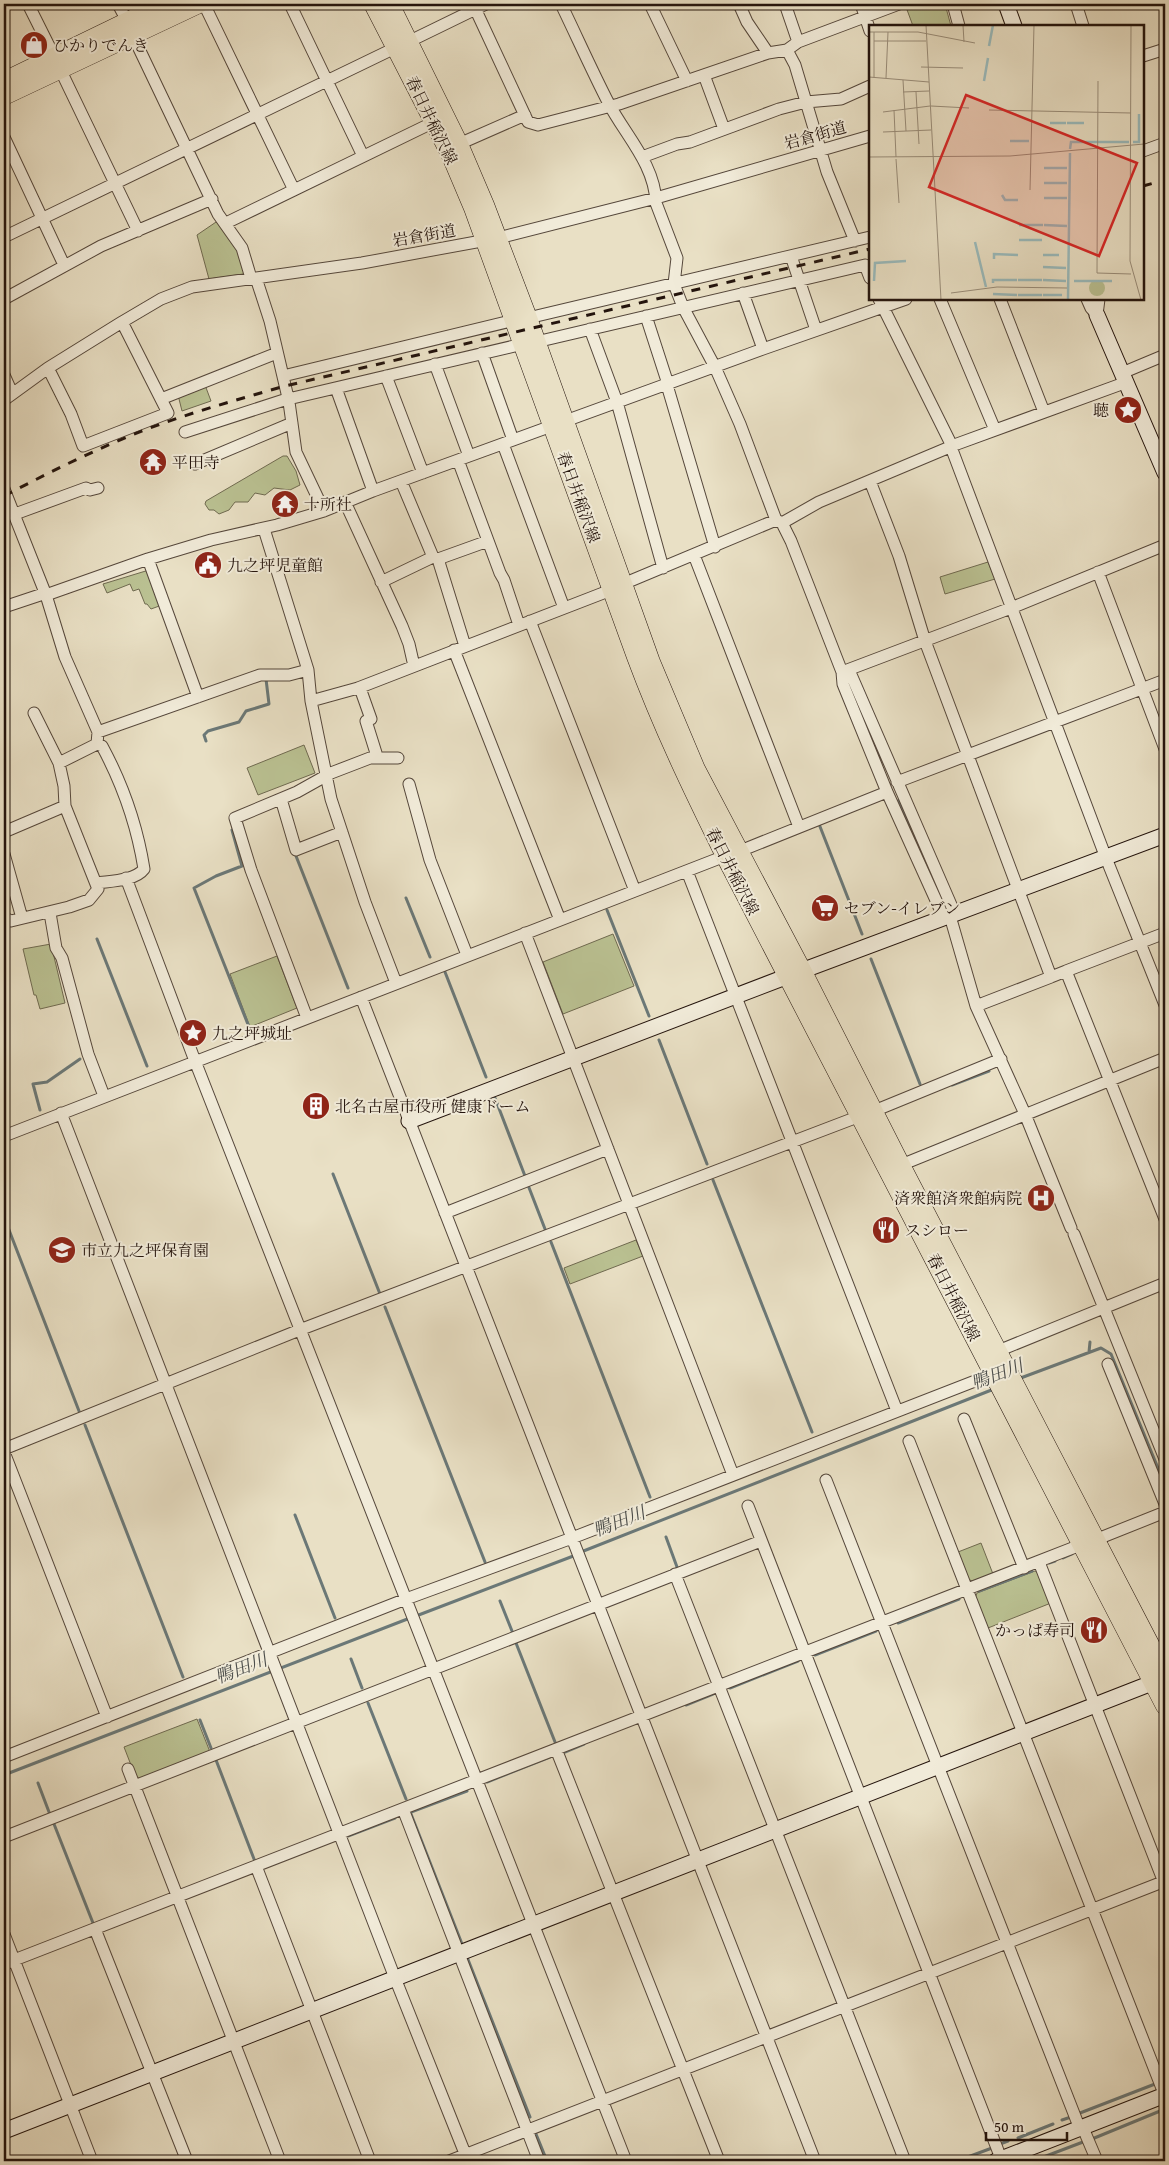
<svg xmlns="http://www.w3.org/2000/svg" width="1169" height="2165" viewBox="0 0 1169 2165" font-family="'Gentium Book Plus','Noto Serif JP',serif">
<rect width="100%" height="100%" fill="#e9e0c5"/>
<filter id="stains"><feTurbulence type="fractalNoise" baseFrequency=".004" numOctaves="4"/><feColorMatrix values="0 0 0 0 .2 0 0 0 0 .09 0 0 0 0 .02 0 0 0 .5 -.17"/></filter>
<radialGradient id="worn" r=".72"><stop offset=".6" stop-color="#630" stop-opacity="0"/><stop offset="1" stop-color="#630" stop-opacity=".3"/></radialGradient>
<path fill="#bac192" stroke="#6f6a50" d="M913,4H945L951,26H913L906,7Z
M219,220L239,250L245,271L243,274L209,279L197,235Z
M205,385L211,401L182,411L178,395Z
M283,456H287L296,471L300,485L290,490L274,488L265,495L255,493L248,502H235L229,510L219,514L214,510H209L205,504L206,501Z
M988,562L995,579L945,594L940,577Z
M149,570L162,605L151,609L147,604H145L139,589L133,591L130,584L107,593L103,584Z
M304,745L315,773L258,795L247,768Z
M613,934L634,986L563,1014L543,962Z
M51,944L65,1003L40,1009L36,995H34L23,949Z
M277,956L297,1008L250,1027L230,974Z
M636,1240L643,1256L570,1284L564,1268Z
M981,1543L993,1574L974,1582L968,1579L958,1552Z
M1035,1571L1039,1573L1051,1603L988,1628L975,1598L977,1593Z
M197,1719L210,1752L140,1779L136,1778L124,1747Z"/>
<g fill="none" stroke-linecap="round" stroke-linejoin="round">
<path stroke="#6b7877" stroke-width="3" d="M206,741L204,735L208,731L239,722L246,711L269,704L266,679
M899,800L937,888
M819,824L862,934
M232,830L242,866L216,876L194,888L251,1032
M296,856L348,988
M406,898L430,957
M607,910L649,1016
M97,939L147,1066
M871,959L920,1084
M445,972L486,1077
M659,1040L707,1164
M952,1085L989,1071
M495,1098L525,1176
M40,1110L33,1084L47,1082L80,1059
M333,1174L380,1294
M713,1180L812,1432
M528,1185L545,1229
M4,1217L79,1411
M551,1242L650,1497
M385,1307L485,1562
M1089,1352L1090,1342
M1018,1379L1101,1348L1111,1354L1165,1485
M85,1425L183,1677
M295,1515L335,1618
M666,1537L677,1567
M581,1552L994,1389
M1063,1558L1072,1554
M1049,1563L1055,1561
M979,1591L1032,1571
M500,1601L512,1631
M416,1616L576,1555
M898,1623L959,1599
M516,1643L555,1742
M815,1655L876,1631
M351,1659L362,1688
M730,1688L798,1661
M368,1703L406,1799
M686,1705L713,1694
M200,1720L211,1748
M565,1752L584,1744
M216,1760L254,1859
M4,1775L410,1618
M487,1782L550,1757
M38,1783L49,1812
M411,1812L467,1791
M411,1814L462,1944
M54,1824L93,1923
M348,1836L395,1818
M469,1956L467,1957L530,2117
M1080,2113L1155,2084
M1062,2120L1071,2117
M536,2134L547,2161
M1018,2138L1053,2124
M1092,2139L1165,2109
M1000,2144L1008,2141
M957,2161L992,2148
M1033,2161L1083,2142"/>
<defs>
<path id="street" d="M28,4L54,56
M118,4L127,21
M204,4L294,190
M290,4L363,156
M473,4L528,122L538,125L619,104L768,53L787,50L798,42L899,4
M561,4C577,37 592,71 609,104C626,136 655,165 656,203L677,258L674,284L683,307L715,367L740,424L776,520L782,523L791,541L842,672L843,684L887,792L944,918
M650,4L687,81
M739,4L747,22L768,53
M785,4L798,42
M861,4L870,31
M953,4L959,26
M1076,4L1083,26
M133,36L218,214L242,248L251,278
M408,42L486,4
M787,50L795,65L827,172L855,241
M1143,56L1165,49
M60,69L138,231
M704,75L724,129
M4,137L64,265
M459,144L525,115
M1143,151L1165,143
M642,157L677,144L690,142L779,109L806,102L841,99L870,86
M226,223L434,122
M4,237L397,47
M791,256L816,330
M256,278L270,321L289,402L296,452L324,511
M743,293L763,349
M4,299L101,246L212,199
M879,299L952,446
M940,299L995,430
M1000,299L1044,412
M1087,299L1091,308L1097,315
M1097,315L1099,299
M646,316L668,384
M528,318L870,237
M590,329L617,402L663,568
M536,342L865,265L870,278
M482,353L513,440
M435,364L469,456
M48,368L71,414L83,446L168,413L122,322
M1122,373L1165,355
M4,375L12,393
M283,376L515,320
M386,376L423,473
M667,385L715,547
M336,388L373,491
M161,399L277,353
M4,400L48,368L122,322L161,299L192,287L362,263L498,238L656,198L870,136
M185,432L284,400L523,344
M503,444L564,608
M951,447L1106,858L1165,1005
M458,460L500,573L504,580L519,625
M195,464L292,423
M401,481L433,557L438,559L465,646
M870,481L899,556L925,641L1051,977L1066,971L1165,1219
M4,489L46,595L65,657L98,732L97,744L59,763
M345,502L402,626L409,644L414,666
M15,514L86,488L90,490L98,488
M782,523L819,502L957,444L1127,382
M264,529L308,670L311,701L331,799L365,902L396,983
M694,555L799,827
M148,559L198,697
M438,559L488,541
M1098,572L1165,749
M381,582L433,557
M623,584L776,520
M46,595L148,559L211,540L277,525L324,511L373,491L763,349L906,299
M4,607L46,593
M530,621L635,891
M454,650L560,920
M849,670L955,914
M842,672L1011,608L1165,545
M360,688L371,719L366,721L376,753L375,758
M311,701L358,688L611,590
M98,732L260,675H289L308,670
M897,782L1165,680
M409,784L430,860L467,955
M281,799L296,850L342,832
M4,832L65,806
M740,851L887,792
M4,854L22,918
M687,871L897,1411
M126,878L195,1061L626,2161
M97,883C110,881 135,881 144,869C137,825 123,785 102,746L97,744
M50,913L56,948L62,958L88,1054L104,1096
M950,916L976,1006L1025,1114L1071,1228
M4,920L7,919L11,921L69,907L89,900L98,889L65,806L64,786L59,763L34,713
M525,933L733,1475
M1066,971L1165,933
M361,997L815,2161
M976,1006L1051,977
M307,1018L251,870L235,818L297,792L331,773L370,758H398
M874,1111L1001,1059
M61,1113L395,1978L468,2161
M4,1136L725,856
M901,1165L1165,1058
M445,1213L608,1149
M1074,1234L1165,1459
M998,1351L1165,1283
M1108,1364L1165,1504
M964,1419L1024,1568
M909,1441L1165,2096
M4,1449L302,1329L860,1116
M4,1452L107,1717
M826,1480L1080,2129
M748,1506L1002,2161
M1095,1540L1165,1512
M1039,1562L1165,1885
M675,1574L905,2161
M556,1749L719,2161
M4,1757L406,1599L572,1538L993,1374
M128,1769L280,2161
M403,1809L539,2161
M4,1837L761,1541
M256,1866L370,2161
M95,1929L187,2161
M4,1934L92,2161
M4,1964L1083,1544
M1083,2128L1097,2161
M449,2161L1165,1881"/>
<path id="secondary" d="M1006,4L1014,26
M1097,315L1165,473
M409,1121L788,976L1165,835
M4,2131L1162,1679
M996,2161L1165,2095"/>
<path id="primary" d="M373,4L451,156L473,208L636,657C662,727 692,789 725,856L1165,1706
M390,4L459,144L485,205L528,318L651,662L696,769L803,972L901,1165L1165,1673
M4,81L163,4
M4,96L199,4"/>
</defs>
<use href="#street" stroke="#55473b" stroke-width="13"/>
<use href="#secondary" stroke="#24140d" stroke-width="17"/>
<use href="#primary" stroke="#24140d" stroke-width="19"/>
<use href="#street" stroke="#f1ebd9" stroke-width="11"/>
<use href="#secondary" stroke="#f1ebd9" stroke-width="15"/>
<use href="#primary" stroke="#e9e0c5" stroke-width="18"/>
<path stroke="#24140d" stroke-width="3" stroke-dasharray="9 9" stroke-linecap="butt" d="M1143,186L1165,180
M4,496C46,474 88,453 132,435C181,415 233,401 285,386L870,249"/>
</g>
<defs>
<symbol id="shop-disc" viewBox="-11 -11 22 22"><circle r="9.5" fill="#8f2418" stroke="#f1ebd9"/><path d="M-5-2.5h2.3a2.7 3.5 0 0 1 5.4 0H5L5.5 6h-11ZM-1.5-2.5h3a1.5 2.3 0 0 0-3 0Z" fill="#fff"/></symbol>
<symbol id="sight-disc" viewBox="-11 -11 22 22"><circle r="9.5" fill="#8f2418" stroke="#f1ebd9"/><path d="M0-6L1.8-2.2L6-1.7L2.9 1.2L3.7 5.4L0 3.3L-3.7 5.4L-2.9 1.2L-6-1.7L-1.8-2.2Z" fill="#fff"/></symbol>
<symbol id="temple-disc" viewBox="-11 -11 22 22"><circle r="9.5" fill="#8f2418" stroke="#f1ebd9"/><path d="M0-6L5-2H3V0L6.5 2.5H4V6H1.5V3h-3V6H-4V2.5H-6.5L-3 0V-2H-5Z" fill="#fff"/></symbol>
<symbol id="civic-disc" viewBox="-11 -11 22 22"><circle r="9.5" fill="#8f2418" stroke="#f1ebd9"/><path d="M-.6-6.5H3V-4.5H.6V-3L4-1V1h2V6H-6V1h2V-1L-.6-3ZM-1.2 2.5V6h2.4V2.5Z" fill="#fff"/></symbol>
<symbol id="supermarket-disc" viewBox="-11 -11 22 22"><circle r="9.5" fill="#8f2418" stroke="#f1ebd9"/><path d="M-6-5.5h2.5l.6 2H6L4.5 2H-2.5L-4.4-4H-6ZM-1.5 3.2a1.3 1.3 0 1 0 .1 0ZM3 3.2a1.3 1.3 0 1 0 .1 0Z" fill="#fff"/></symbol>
<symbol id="building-disc" viewBox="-11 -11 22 22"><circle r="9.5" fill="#8f2418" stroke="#f1ebd9"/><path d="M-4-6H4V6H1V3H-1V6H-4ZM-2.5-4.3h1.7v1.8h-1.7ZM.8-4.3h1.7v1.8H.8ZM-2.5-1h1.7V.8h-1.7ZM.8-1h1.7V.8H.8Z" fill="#fff"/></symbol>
<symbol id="hospital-disc" viewBox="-11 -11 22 22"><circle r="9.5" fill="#8f2418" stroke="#f1ebd9"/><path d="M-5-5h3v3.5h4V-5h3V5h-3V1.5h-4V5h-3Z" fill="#fff"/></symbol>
<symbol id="restaurant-disc" viewBox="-11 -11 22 22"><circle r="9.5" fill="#8f2418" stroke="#f1ebd9"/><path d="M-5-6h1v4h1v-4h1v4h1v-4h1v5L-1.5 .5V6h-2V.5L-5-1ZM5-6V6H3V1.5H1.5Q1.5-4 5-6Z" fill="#fff"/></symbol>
<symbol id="school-disc" viewBox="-11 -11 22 22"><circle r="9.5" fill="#8f2418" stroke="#f1ebd9"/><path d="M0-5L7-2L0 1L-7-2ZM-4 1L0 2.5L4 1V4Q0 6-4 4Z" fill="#fff"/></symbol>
</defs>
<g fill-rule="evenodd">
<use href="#shop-disc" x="18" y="29" width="32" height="32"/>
<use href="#sight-disc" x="1112" y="394" width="32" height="32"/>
<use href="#temple-disc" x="137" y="446" width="32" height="32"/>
<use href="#temple-disc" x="269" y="488" width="32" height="32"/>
<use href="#civic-disc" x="192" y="549" width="32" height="32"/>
<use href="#supermarket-disc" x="809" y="892" width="32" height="32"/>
<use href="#sight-disc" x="177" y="1017" width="32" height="32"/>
<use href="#building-disc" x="300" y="1090" width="32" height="32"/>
<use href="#hospital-disc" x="1025" y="1182" width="32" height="32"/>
<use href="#restaurant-disc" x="870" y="1214" width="32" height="32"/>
<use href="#school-disc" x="46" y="1234" width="32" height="32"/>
<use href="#restaurant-disc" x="1078" y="1614" width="32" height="32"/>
</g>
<g text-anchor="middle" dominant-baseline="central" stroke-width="4" stroke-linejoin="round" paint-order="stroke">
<g font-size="16" fill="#24140d" stroke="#f1ebd9" text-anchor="start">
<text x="53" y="45">ひかりでんき</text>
<text x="1109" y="410" text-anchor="end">聴</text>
<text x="172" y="462">平田寺</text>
<text x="304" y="504">十所社</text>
<text x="227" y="565">九之坪児童館</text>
<text x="844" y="908">セブン-イレブン</text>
<text x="212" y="1033">九之坪城址</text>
<text x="335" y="1106">北名古屋市役所 健康ドーム</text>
<text x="1022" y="1198" text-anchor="end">済衆館済衆館病院</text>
<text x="905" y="1230">スシロー</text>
<text x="81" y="1250">市立九之坪保育園</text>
<text x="1075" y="1630" text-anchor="end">かっぱ寿司</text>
</g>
<g font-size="16" fill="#24140d" stroke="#f1ebd9">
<text transform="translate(432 120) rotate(64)">春日井稲沢線</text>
<text transform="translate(815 135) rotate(-16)">岩倉街道</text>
<text transform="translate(424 235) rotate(-10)">岩倉街道</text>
<text transform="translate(579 497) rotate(70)">春日井稲沢線</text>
<text transform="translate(733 871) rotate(63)">春日井稲沢線</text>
<text transform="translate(954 1297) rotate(63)">春日井稲沢線</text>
</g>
<g font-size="18" font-style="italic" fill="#4d4e4b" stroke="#f1ebd9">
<text transform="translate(997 1374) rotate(-21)">鴨田川</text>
<text transform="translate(619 1521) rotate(-21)">鴨田川</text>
<text transform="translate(241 1668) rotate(-21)">鴨田川</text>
</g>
</g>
<g transform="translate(869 25)">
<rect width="275" height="275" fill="#e9e0c5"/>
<path d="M220 263a8 8 0 1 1 16 0a8 8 0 1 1-16 0Z" fill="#bac192"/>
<path fill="none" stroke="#9abbbd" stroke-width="2.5" d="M120,21L124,0M115,56L119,33M181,98H197M198,98H215M141,116H160M264,117H270V89M201,124L202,117H260M175,143H198M175,158H198M133,170L136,175H149M175,173H198M150,200H174M175,200L198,201M150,215H173M106,217L117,262M174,230H190M125,234V229L149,230M174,242L197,243M149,255H173M174,255L197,256M5,256L6,238L37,236M205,256H243M124,258V255H148M124,269L148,270M149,270H173M174,270H193M199,275L201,128"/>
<path fill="none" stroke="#9a8e7b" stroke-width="1" d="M57,0L72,275M94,0L95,17M262,0L261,236L272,275M0,7H49L106,18M5,7V53M5,16H57M52,42L94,43M0,52L60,57M17,53L19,7M34,55L37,106M229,56L228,248L262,249M34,67L60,66M47,67L50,119M62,81L100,83M25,85L27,132M120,85L262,88M14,87L61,81M14,107L62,105M0,132L141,131L275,119M27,134L30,178M161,165L165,0M82,268L128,262L198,263"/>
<path fill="#d62828" fill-opacity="0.15" stroke="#d62828" stroke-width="2.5" d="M97,70L268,138L230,231L60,162Z"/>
<rect width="275" height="275" fill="none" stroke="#24140d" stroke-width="2.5"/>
</g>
<rect width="1169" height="2165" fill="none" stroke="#e9e0c5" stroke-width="20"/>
<rect x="5" y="5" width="1159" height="2155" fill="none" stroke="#24140d" stroke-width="2.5"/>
<rect x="10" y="10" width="1149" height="2145" fill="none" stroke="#24140d"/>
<path d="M986 2132v8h81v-8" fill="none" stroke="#24140d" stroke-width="2.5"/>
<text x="994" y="2132" font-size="15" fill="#24140d" stroke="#f1ebd9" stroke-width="4" paint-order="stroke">50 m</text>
<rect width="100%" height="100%" filter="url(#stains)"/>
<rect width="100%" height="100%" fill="url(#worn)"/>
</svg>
